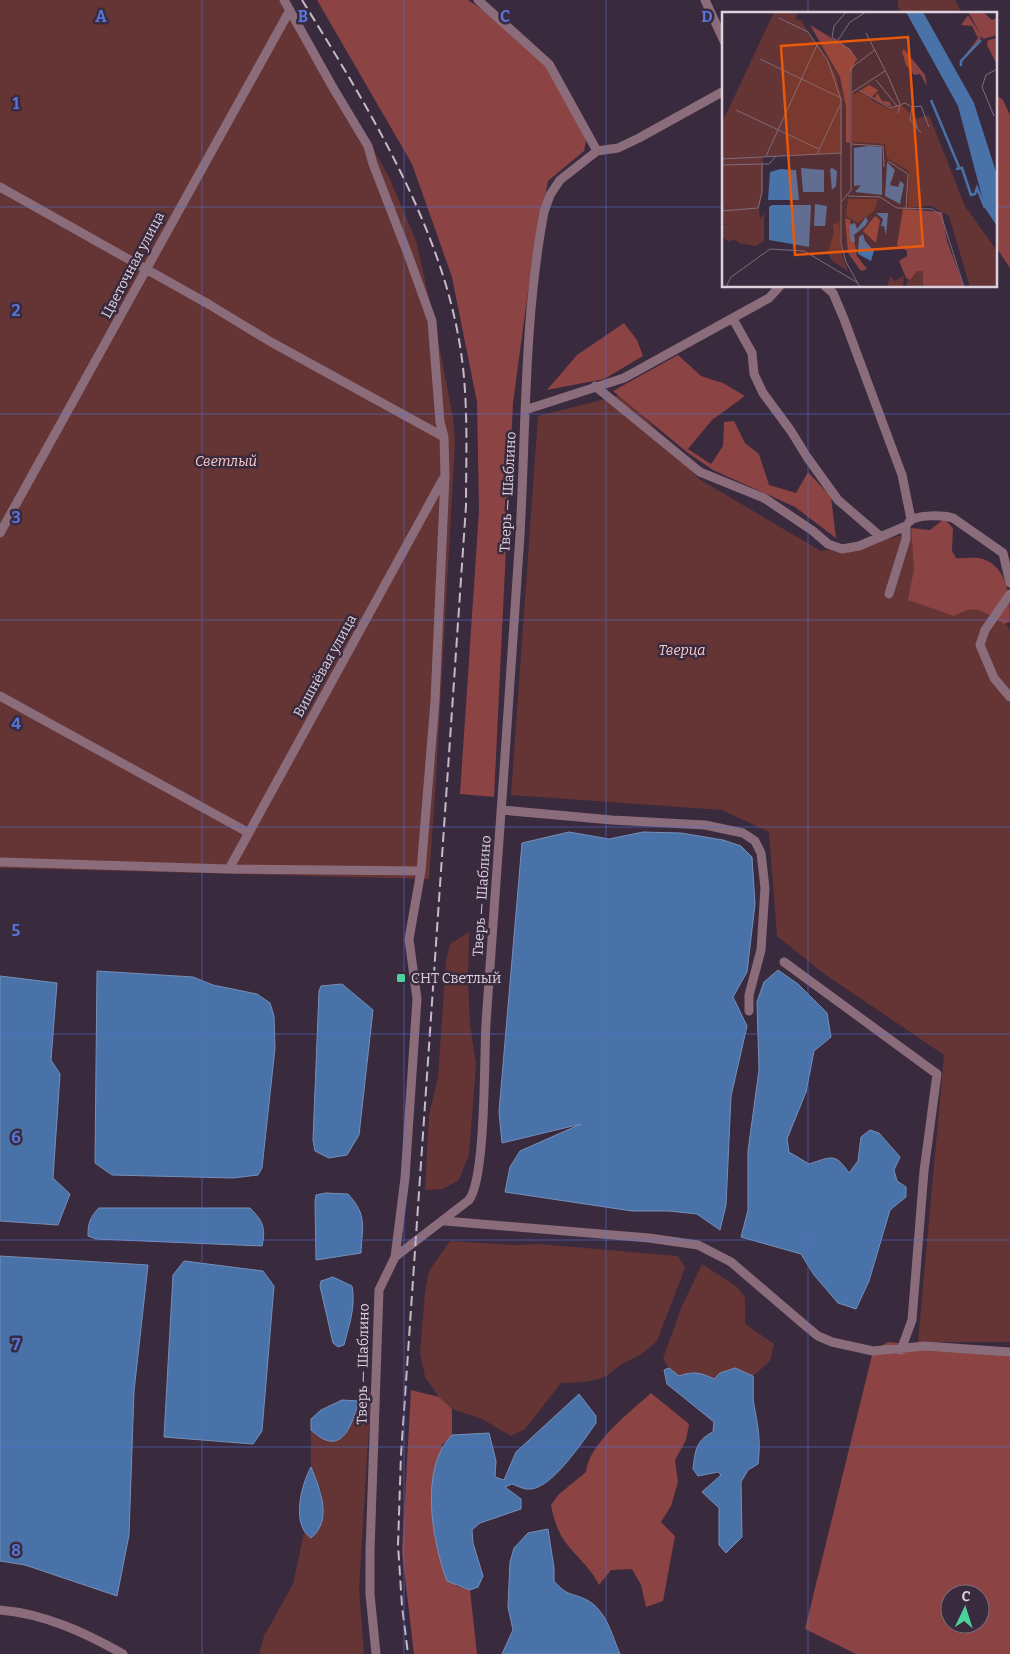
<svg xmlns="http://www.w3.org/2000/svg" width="1010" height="1654" viewBox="0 0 1010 1654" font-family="Bitter,serif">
<rect width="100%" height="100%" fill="#3a2a3e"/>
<path fill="#653434" d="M0,0H288L389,177L416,241L435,324L453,418L455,443L436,780L429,879L0,868Z
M898,0H955L962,14H902L898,7Z
M625,394L699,479L821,551L920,532L1010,629V1342H918L944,1055L823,973L777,936L769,832L722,810L511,795L538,416Z
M469,932L468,979L470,1025L476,1064L469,1155L459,1180L443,1189L425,1190L429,1115L438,1077L446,961L450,944Z
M450,1241L514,1245L539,1244L678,1256L685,1268L657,1341C646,1352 637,1357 624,1363C618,1366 613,1371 608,1375C594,1383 576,1382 561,1383L525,1429L511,1436L482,1419L452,1409L439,1397L425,1377L420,1352L425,1292L429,1271Z
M702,1264L736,1286L745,1297V1324L774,1344L770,1361L753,1376L735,1368L720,1373L714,1379L691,1372L679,1376L669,1368L663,1358L682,1306Z
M368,1386L371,1393L359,1589L364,1654H259L264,1636L293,1584L304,1533L311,1538L322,1493L311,1467V1430L318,1437L337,1440C355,1427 357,1405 368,1386Z"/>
<path fill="#8b4343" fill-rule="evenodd" d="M317,0H468L495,18L546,62L587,137L584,151L548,181L532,262L513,403L494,797L460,794L479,511L477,402L452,277L412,164Z
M996,95L1003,100L1010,115V268L996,247Z
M624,323L637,340L643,356L604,379L547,390L577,355Z
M678,355L701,376L723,383L745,396L712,420L688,449L711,464L723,446L724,422L734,421L745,443L759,454L769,485L796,493L808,472L831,497L836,538L795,507L713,470L688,453L613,391Z
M944,519L953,528L952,551L956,558C964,559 976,556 983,559C1009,568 1010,599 1010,622L1004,624C982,612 978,603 954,616L908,600L914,569L911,528L930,530Z
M888,1342L1010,1355V1654H856L805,1629L873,1351ZM950,1594H980V1624H950Z
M411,1390L439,1397L452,1409V1435L442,1445L456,1586L470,1590L477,1654H414L402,1552Z
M651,1393L689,1424L686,1440L675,1460L678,1482L671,1506L661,1522L675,1536L663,1601L646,1607L641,1585L632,1569L611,1570L599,1585C591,1569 581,1561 570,1548C559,1536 554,1521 551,1505L558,1495L586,1472C589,1443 630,1412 651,1393Z"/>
<path fill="#4972a9" stroke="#758fb9" d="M569,832L609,839L643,832L681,833L723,840L741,846L752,857L755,904L747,972L733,997L747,1026L731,1096L726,1205L720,1230L697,1214L669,1211H632L505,1192L510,1167L520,1151L581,1124L502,1143L499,1112L522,843Z
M778,970L798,984L827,1013L831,1037L814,1051L806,1092L787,1139L789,1152L809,1164C831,1157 835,1152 849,1173L858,1161L861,1137L870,1130L879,1133L900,1157L894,1170L897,1181L906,1187V1197L890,1210L869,1281L856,1309L838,1303L814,1275L801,1254L741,1237L748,1210V1151L759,1070L757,1002L764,982Z
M97,971L193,977L213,985L257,994L270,1003L274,1016L275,1048L262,1168L258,1175L233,1178L112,1175L95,1163Z
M0,976L57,983L51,1060L60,1074L53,1178L70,1194L58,1225L0,1221Z
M342,984L373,1010L359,1135L347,1155L329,1158L315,1151L313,1140L319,991L321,986Z
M326,1193L348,1194C368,1216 362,1226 361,1253L316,1260L315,1202L316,1195Z
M99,1208H250C263,1221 266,1228 262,1246L96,1239L88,1236C88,1223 90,1217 99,1208Z
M0,1256L148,1265L134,1391L129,1535L117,1596L25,1565L0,1561Z
M184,1261L263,1271L274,1286L262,1431L253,1444L164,1437L173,1275Z
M333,1277L352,1286C356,1307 349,1325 344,1345L338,1347L333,1343L320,1286L321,1281Z
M669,1368L679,1376C693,1371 700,1372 714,1379L720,1373L735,1368L753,1376C754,1386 752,1396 754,1405C758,1427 761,1440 758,1464L748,1470L741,1482L742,1537L726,1553L719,1545V1508L702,1492L721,1475L718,1472L698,1476L693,1469C695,1451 696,1440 713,1432L714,1422L667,1384L664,1370Z
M579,1394L596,1416V1423C583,1441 553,1487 531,1489C524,1490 518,1486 512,1484L505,1487L521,1499V1509L480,1523L472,1530L473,1543L483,1576L478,1587L470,1590L447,1581C432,1541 419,1468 452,1435L489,1433L496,1461L495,1477L504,1480L516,1452Z
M342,1400L359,1401C351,1428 341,1458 311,1430V1419L321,1410Z
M311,1467C320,1489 333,1520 311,1538C291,1525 301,1485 311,1467Z
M548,1529L554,1568V1581C568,1597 571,1592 587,1600C607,1611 612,1636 620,1654H502L513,1630L508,1607L510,1562L514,1548L528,1533Z"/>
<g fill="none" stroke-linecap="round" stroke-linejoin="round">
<path stroke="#8b6c7a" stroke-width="9" d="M284,0L332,86L368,146L373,164L409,257L432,321L440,422L444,437
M478,0L549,64L597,151
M705,0L724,41
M0,187L210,305L271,342L444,437L445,476L435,701L421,871L409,939L417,999L405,1178L395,1257
M825,286L833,293L844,319L902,475L911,519
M733,319L752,353L754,374L763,393L791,431L807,457L838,500L881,537
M595,386L700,472L764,498L813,531L828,544L842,549L859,546L906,526V539L889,594
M525,410L624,378L769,298L780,286
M909,522C916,514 943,515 953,518L1003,553L1010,583
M0,533L290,10
M1010,594L985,630L980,645L994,678L1010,697
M0,696L249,833
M501,810L612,820L705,825L743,833L755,841L761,853L765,888L761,950L749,995V1011
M0,862L229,869L421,871
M229,869L443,479
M784,962L937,1074L924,1171L912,1320L901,1350
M445,1221L649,1238L698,1245L731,1262L807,1327L818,1336L832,1342L873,1351L925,1346L1010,1352
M0,1610C45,1614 84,1632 123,1654
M376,1654L370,1594V1551L379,1290L395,1257L469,1200C486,1177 484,1058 486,1023C497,860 510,698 520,535C526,428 524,317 544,212L550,195L560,180L597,151L618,148L639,138L724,91"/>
<path stroke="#c5bac7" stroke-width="2" stroke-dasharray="10 5" stroke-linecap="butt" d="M302,0C365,102 438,220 459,340C469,395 466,451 466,506L401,1455L398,1545L402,1606L408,1654"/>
</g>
<path fill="none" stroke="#5676da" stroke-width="1" stroke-opacity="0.55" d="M202,0V1654M404,0V1654M606,0V1654M808,0V14M0,207H724M996,207H1010M808,286V1654M0,414H1010M0,620H1010M0,827H1010M0,1034H1010M0,1240H1010M0,1447H1010"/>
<rect fill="#49d49d" stroke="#3a2a3e" stroke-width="2" x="396" y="973" width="10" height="10" rx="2.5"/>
<g text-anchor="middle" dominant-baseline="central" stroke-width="5" stroke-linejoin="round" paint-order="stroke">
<g font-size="14" fill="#dcd2de" stroke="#3a2a3e">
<text transform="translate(133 265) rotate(-62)">Цветочная улица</text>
<text transform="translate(508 492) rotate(-87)">Тверь — Шаблино</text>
<text transform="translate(325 666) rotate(-61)">Вишнёвая улица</text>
<text transform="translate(482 896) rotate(-86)">Тверь — Шаблино</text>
<text transform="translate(363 1364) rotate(-89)">Тверь — Шаблино</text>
</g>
<g font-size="14" font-style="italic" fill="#fbcecc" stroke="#3a2a3e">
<text x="226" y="461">Светлый</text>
<text x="682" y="650">Тверца</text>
</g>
<g font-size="14" fill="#dcd2de" stroke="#3a2a3e" text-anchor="start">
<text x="411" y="978">СНТ Светлый</text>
</g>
</g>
<g transform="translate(722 12)">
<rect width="275" height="275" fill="#3a2a3e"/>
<path d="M52,0H75L74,7L79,8L113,61L120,86V141L41,145V179L37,197L38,206L42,202V229L34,234L17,231L12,227L7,230L0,224V213H8L0,212V111ZM141,79L151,89L167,97L179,93L194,107L207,103L243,194L275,239V275H248L227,204L209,194L186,196L187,159L165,146L163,132L130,130V82ZM126,187H155L156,188L152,199L136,211L124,204ZM117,206L119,239L126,259L110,249L106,241L112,220L111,212L116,211ZM195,259H201V275H184L186,267ZM182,263L181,275H165L168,264L173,269Z" fill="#653434"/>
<path d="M243,0H261L270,8L274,6L275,23L261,27L259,24L257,32L241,46L256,26L250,14L239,13L246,3L259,23L247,1ZM88,13L128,37L134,48L128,63V131L124,130V95L118,65ZM275,26V51H274L265,33L266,28ZM182,37L203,63L205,74L198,62L192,63L184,53L180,39ZM147,73L156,78L150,85L153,86L155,81L160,89L168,90L169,95L153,87L139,78ZM181,197L220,200L225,229L242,275H201V259H195L188,268L184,266L177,249L185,244V239L175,233ZM153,204L158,208L154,231L141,219ZM123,206L128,208L135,244L145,257L139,259L126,241Z" fill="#8b4343"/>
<path d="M184,0H201L252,91L274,160L275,214L263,196L236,94ZM147,134L160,135V183L133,180L139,173L132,174V136ZM165,150L173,158L168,173L176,175L178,169L182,172L178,192L163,184ZM79,156L102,158V180H81ZM110,156L115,159L114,174L110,178L108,157ZM58,157L74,158L77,188H46L48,160ZM93,192L105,194L103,214H92ZM50,193H89L87,235L47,228V195ZM154,201H166L164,224L162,214H159L161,207ZM144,205L146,209L143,214L132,223L133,230H129L127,213L133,211L135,217ZM141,222L143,229L152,239L149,249L136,242L137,225Z" fill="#4972a9"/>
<path fill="none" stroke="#4972a9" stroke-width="2.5" d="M239,54V49L259,28M209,88L237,155M234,157L240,156L249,183L253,182L255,176L263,196"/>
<path fill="none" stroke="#7b6d7e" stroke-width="1" d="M124,0L112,14L110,25L128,38L135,48M57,6L86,20L106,49L118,85M144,21L166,64M116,28L128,10L144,0M38,47L119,86V232L124,250L138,275M166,64L178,92M154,68L175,94M137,78L168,96L178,93L176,101M129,81L163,59M178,93L183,91L190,95L188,108L199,121M190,95L199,94L207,115M14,98L97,137M192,101L195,116M272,104L260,75L264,63L275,57M129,132L161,134L162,155M95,142L118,93M44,144L95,33M0,147L119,141M166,149L186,162L184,197M0,153L40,152M126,184L158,185L175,196L210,197L219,203L242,275M120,189L129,178V56L153,38M0,199L36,196L40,180V152H47L54,144M4,275L9,265L48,237L82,239L136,271"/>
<path fill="#e8590c" fill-opacity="0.15" stroke="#e8590c" stroke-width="2.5" d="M186,25L201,234L73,243L59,34Z"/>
<rect width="275" height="275" fill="none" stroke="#dcd2de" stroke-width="2.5"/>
</g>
<g font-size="16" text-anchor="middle" font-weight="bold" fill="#5676da" stroke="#3a2a3e" stroke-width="5" stroke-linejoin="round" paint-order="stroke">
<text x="101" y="22">A</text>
<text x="303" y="22">B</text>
<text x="505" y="22">C</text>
<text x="707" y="22">D</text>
<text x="16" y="109">1</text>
<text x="16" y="316">2</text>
<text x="16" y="523">3</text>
<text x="16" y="729">4</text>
<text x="16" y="936">5</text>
<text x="16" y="1143">6</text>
<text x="16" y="1350">7</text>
<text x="16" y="1556">8</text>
</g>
<g transform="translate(965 1609) rotate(4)"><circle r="24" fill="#3a2a3e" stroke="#7b6d7e"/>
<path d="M0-4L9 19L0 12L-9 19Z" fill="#49d49d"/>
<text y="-8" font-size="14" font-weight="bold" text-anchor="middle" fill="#dcd2de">С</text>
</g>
</svg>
